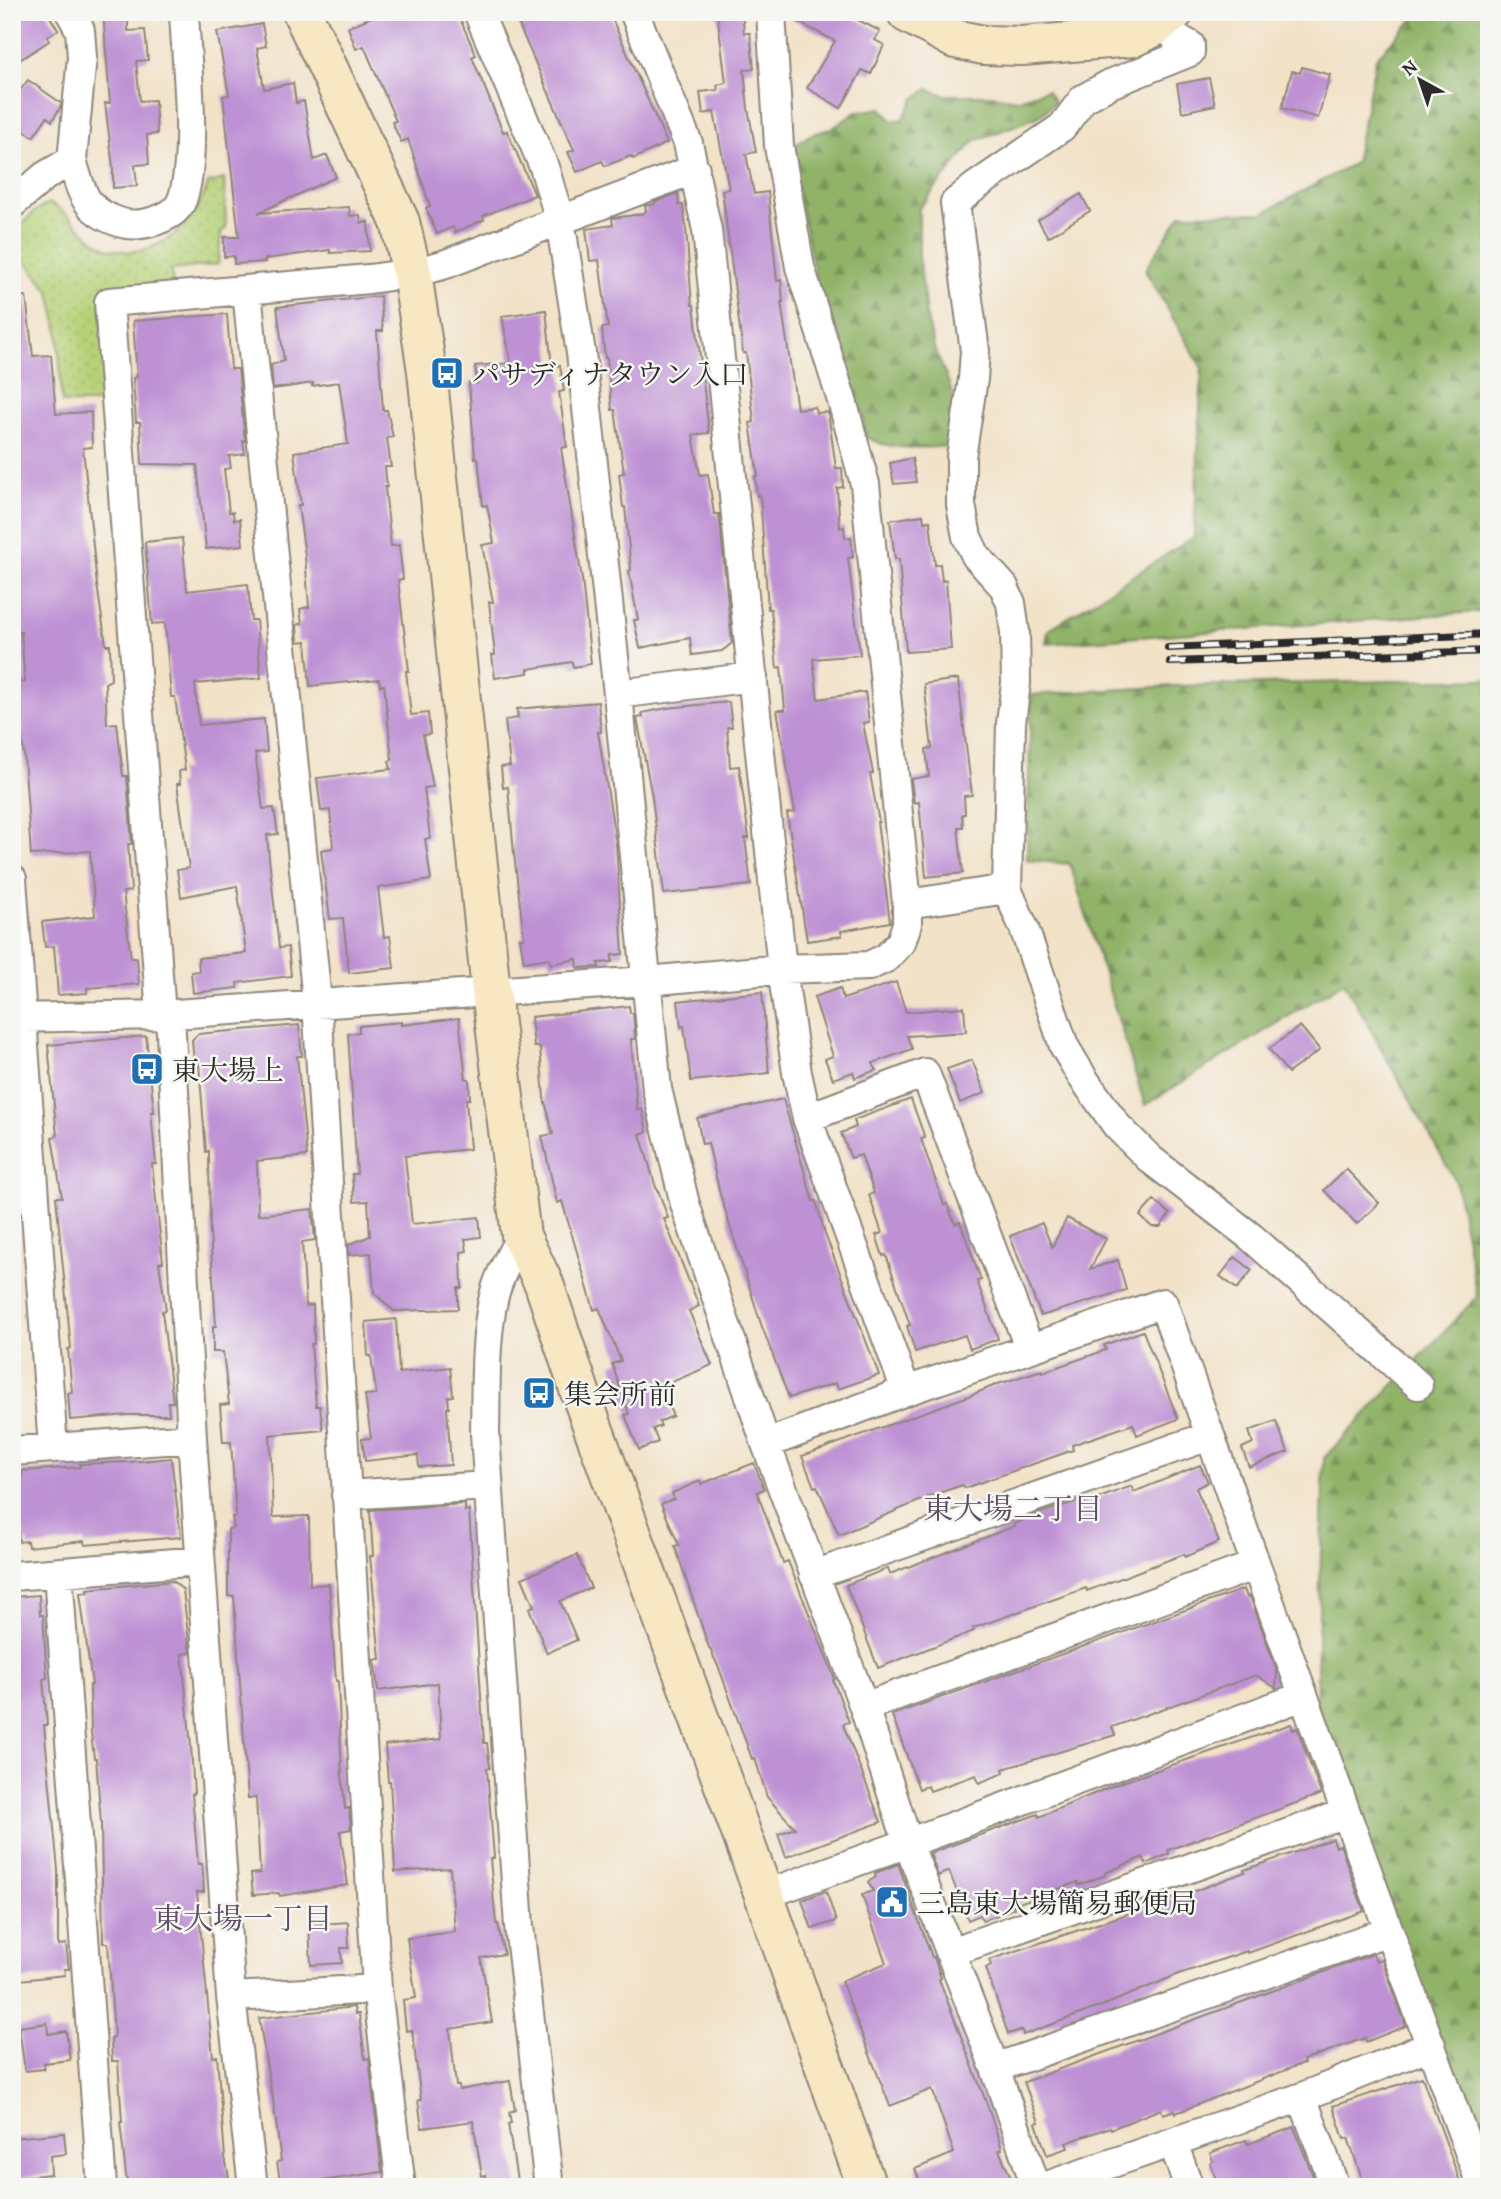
<svg xmlns="http://www.w3.org/2000/svg" width="1501" height="2199" viewBox="0 0 1501 2199" font-family="'Gentium Book Plus','Noto Serif JP',serif">
<defs>
<pattern id="grass-dots" width="8" height="8" patternUnits="userSpaceOnUse" patternTransform="scale(1.75)"><rect width="8" height="8" fill="#b6d177"/><path d="M2 2h.1M6 6h.1" fill="none" stroke="#9db467" stroke-width="1.8" stroke-linecap="round"/></pattern>
<pattern id="forest-firs" width="22" height="20" patternUnits="userSpaceOnUse" patternTransform="scale(1.75)"><rect width="22" height="20" fill="#90b368"/><path d="M5 1l3.5 6h-7zM16 11l3.5 6h-7z" fill="#769256"/></pattern>
</defs>
<rect width="100%" height="100%" fill="#f6f6f2"/>
<filter id="ink" filterUnits="userSpaceOnUse"><feTurbulence type="fractalNoise" baseFrequency=".0143" numOctaves="2"/><feDisplacementMap in="SourceGraphic" scale="14" xChannelSelector="R" yChannelSelector="G"/><feConvolveMatrix kernelMatrix="1 2 1 2 8 2 1 2 1" color-interpolation-filters="sRGB"/></filter>
<filter id="wash" filterUnits="userSpaceOnUse"><feTurbulence type="fractalNoise" baseFrequency=".00686" numOctaves="4" result="noise"/><feDisplacementMap in="SourceGraphic" scale="28" xChannelSelector="R" yChannelSelector="G"/><feGaussianBlur stdDeviation="1.57" result="paint"/><feColorMatrix in="noise" values="0 0 0 0 0 0 0 0 0 0 0 0 0 0 0 0 0 1.4 0 .05"/><feComposite in="paint" operator="in"/></filter>
<g filter="url(#wash)">
<rect width="100%" height="100%" fill="#f2e2c8"/>
<path fill="url(#grass-dots)" stroke="#707e51" stroke-width="2" d="M224,179L226,228L221,232L218,264L171,270L173,286L100,296L112,403H62L58,328L50,292L20,254L12,252V235L34,212L49,203C71,212 89,243 110,249C156,261 197,224 208,183Z"/>
<path fill="url(#forest-firs)" stroke="#5e6f4a" stroke-width="2" d="M1420,12H1489V611L1046,644L1048,630L1194,537L1202,368L1145,270L1181,214L1263,213L1355,163L1376,58Z
M928,89L945,95H992L1015,100L1047,90L1055,102L1040,116L974,141L919,208V256L926,315L935,351L947,378L956,406L950,446C924,448 886,451 865,436L863,414L828,335L792,166L794,146L810,135L833,128L856,112L881,108L892,121L903,119L914,99Z
M1489,679V2177L1316,1705L1324,1458L1477,1297L1456,1182L1344,982L1145,1105L1070,864L1027,860L1031,695L1174,686Z"/>
<g id="blocks">
<path fill="#be91d4" d="M28,12H47L58,30L47,37L49,41L12,65V23Z
M103,12H128V31L145,30L148,60L136,61L140,101L155,100L157,134L147,135L149,164L135,165L137,186L113,188V168L105,103H110Z
M383,12H457L476,55L472,57L503,132L507,131L535,195L483,216L484,220L455,232L453,227L437,234L426,208L430,206L408,139L401,142L392,122L396,121L364,46L356,49L348,27Z
M513,12H609L667,143L633,159L631,156L605,166L602,161L577,172L568,152L574,150Z
M717,12H742L744,33H750L754,69L744,70L748,108L756,152L746,154L754,194L768,192L777,281L781,280L783,302H781L797,409L815,407L816,413L828,412L836,468H842L843,487L837,488L840,528L844,527L845,538L851,537L853,557L848,558L860,655L813,659L818,699L865,692L869,722L863,723L873,773L870,774L879,822H877L890,922L841,931L842,936L807,941L787,813L795,812L777,710H785L781,667L777,668L771,609H768L760,495L757,496L755,476H758L750,423L754,422L746,353H743L722,190L729,189L714,112L703,114L700,92L718,90L717,85L726,83Z
M788,12H830L845,20L848,15L880,31L875,40L884,45L871,74L862,70L841,108L807,88L835,41L788,17Z
M262,24L266,46L257,48L264,89L293,83L296,103L304,101L314,160L327,155L336,177L258,213L349,207L350,216L360,215L361,223L368,222L370,251L330,253V250L265,259V262L234,264V256L224,257V237H239L223,96L229,95L217,32Z
M1302,67L1330,75L1318,118L1282,108L1292,71L1300,73Z
M1209,78L1215,105L1182,112L1177,84Z
M28,80L61,103L60,108L52,121L47,117L33,137L12,122V101Z
M678,193L679,205H683L686,228L692,305H694L709,433L693,435L700,475L708,474L714,514H719L732,643L722,651L692,655L690,638L640,648L634,620H638L629,571L631,570L625,507H623L619,474L624,473L615,410H612L607,358H605L602,328L608,327L599,260L590,261L586,229L613,225L612,218L642,214L646,211L645,206L655,204V202Z
M1081,194L1090,211L1048,237L1038,220Z
M26,296L33,356L51,355L56,414L91,412L92,447L83,448L97,585L106,645H110L111,680L105,683L107,724L117,723L123,776H127L132,844H128L131,891L123,892L131,958H137L139,984L87,988V993L58,995L54,946L45,947L42,922L95,916L90,851L31,855L24,755L16,683L25,682L21,632H12V297Z
M380,296L383,331H377L383,410H387L393,437L387,438L391,467H385L387,487H385L391,546L399,545L403,579L398,580L409,671H406L411,715L428,713L430,734L423,735L433,787L424,788L430,838L425,839L431,880L378,888L384,937L390,936L394,968L349,973L343,918L330,919L321,850L333,848L330,810L321,811L317,778L391,769L389,761L392,760L384,685L380,686L379,679L310,686L306,641L298,642L297,625L302,623L300,609L309,607L305,556L298,505H301L294,452L348,444L339,382L312,386L313,383L273,389L271,365L284,361L277,307Z
M546,310L552,367L560,365L564,391L559,392L567,447L561,448L582,579L591,664L573,667L572,662L528,669V673L495,678L492,655H495L489,602H493L482,545L494,543L487,505L483,506L478,458H475L469,383H477L475,366L511,363L502,316Z
M227,314L231,369H238L245,441H243L245,454L229,456L231,468L224,469L229,512H233L234,520L240,519L243,545L206,549L197,465L142,464L140,422H136L133,378L137,377L133,321Z
M912,458L916,482L894,484L890,463Z
M923,515L924,522L930,521L935,565L940,564L942,581L946,580L951,649L906,652L899,559H895L890,520Z
M182,538L187,591L248,584L251,620H256L261,678L195,684L199,725L264,719L267,752L255,753L263,809L274,808L278,834L267,835L269,858L279,948L288,947L291,976L237,983L238,988L193,993L191,972L199,971L198,958L246,953L237,886L181,897L177,870L189,868L177,784H180L179,771L185,770L175,697H171L165,623L152,624L145,542Z
M958,679L972,795L964,796L965,814H962L963,827H958L963,873L926,877L919,802L914,803L911,779L929,776L926,749L932,748L924,684Z
M598,702L601,732H598L616,843L623,954L612,955V962L598,963L599,967L578,968L577,959L551,964L549,958L524,962L520,938H524L514,854L508,787L503,788L501,767L510,766L505,720L518,718L517,709Z
M729,702L732,727H727L730,767L739,766L749,838H745L751,885L664,894L652,797L637,718L643,717L642,713L667,708Z
M896,982L906,1012L964,1007L966,1032L907,1036L912,1049L873,1063L876,1070L855,1078L853,1072L833,1079L825,1059L833,1056L814,997L840,988L843,999Z
M762,992L769,1073L691,1081L684,1026L681,1027L678,1001Z
M629,1006L630,1013H633L635,1039H631L637,1110L642,1109L647,1132L640,1134L657,1191L658,1190L668,1218L664,1219L699,1306L689,1311L712,1365L660,1387L673,1416L659,1422L661,1426L653,1429L658,1442L639,1450L625,1415L629,1414L612,1364L621,1361L599,1308L594,1310L562,1201L557,1203L542,1136L553,1134L544,1098L540,1047H534L531,1017Z
M459,1018L466,1079H469L470,1099H466L470,1149L405,1156L412,1224L479,1217L481,1237L465,1239L467,1251L461,1252L462,1288H458V1309L394,1311L374,1293L371,1253L349,1255L348,1245L370,1236L368,1201L354,1202L352,1174H357L348,1034L359,1032V1026L401,1022V1025Z
M299,1025L302,1056H297L307,1156L257,1161L258,1215L312,1209L315,1240L302,1242L306,1306L313,1305L314,1344H311L316,1406H320L323,1430L270,1435L273,1517L309,1516L310,1585L329,1584L336,1681H338L342,1776L345,1809L349,1808L351,1829L340,1831L348,1885L280,1896L279,1893L253,1895L251,1874L260,1873L256,1798L248,1799L234,1596H228V1529L234,1528L232,1517H236L231,1442H223L220,1405L229,1404L223,1352H213V1326H216L210,1232L209,1151L206,1152L199,1064H194L192,1040L198,1034Z
M1300,1026L1320,1050L1288,1073L1269,1049Z
M146,1036L154,1112H151L156,1164H152L163,1262L159,1263L166,1310L162,1311L173,1402H168L169,1415H128L70,1420L68,1393L72,1392L68,1349L71,1348L56,1197H62L52,1137L57,1136L48,1045Z
M972,1060L985,1093L960,1103L947,1069Z
M783,1099L813,1201H816L825,1234L879,1375L838,1389L836,1383L789,1398L761,1324L720,1194L708,1143L702,1144L697,1118Z
M911,1099L925,1138L921,1139L944,1205L947,1204L955,1224L960,1222L981,1280L977,1281L998,1339L970,1349L965,1335L915,1352L907,1326L910,1325L886,1255L883,1256L876,1235L882,1233L869,1195L874,1193L861,1155L851,1158L841,1133L856,1127L854,1120Z
M1346,1169L1379,1203L1357,1224L1324,1190Z
M1154,1200L1170,1214L1160,1227H1152L1140,1216Z
M1067,1218L1106,1239L1090,1269L1118,1260L1126,1290L1041,1316L1010,1236L1042,1223L1052,1247Z
M1235,1257L1252,1270L1237,1289L1220,1276Z
M396,1319L399,1373L450,1367L453,1396L448,1397L449,1408H447L451,1465L419,1467L418,1455L365,1461L362,1439L371,1438L365,1395L376,1394L371,1356H368L366,1322Z
M1143,1331L1178,1419L1137,1435L1133,1424L1072,1445L1073,1450L965,1488L963,1485L938,1493L839,1535L817,1486L814,1487L802,1456L969,1396L998,1384L1042,1370L1043,1372L1106,1350L1104,1345Z
M1276,1421L1288,1452L1249,1467L1242,1448L1253,1443L1249,1431Z
M171,1458L181,1537L85,1545L84,1541L28,1547L27,1541L19,1542L14,1480H22V1471L80,1467V1464L129,1462Z
M754,1463L764,1489L757,1492L783,1563L788,1561L835,1679L833,1680L849,1722L843,1724L881,1822L786,1857L778,1834L795,1828L767,1797L755,1758L752,1759L719,1668L708,1645L675,1546L679,1545L661,1504L674,1499L672,1493L700,1481L701,1484Z
M1200,1465L1208,1482L1196,1488L1219,1542L1185,1557L1184,1554L1087,1591L1086,1588L973,1628L974,1631L878,1668L846,1585L888,1568L890,1574L1015,1526L1014,1524L1041,1513L1084,1499L1085,1503L1132,1486L1134,1492Z
M465,1504V1511L469,1510L484,1743H487L490,1768L487,1769L494,1858L490,1859L496,1924H498L504,1954L481,1958L492,2022L450,2029L456,2086H459V2090L510,2081L515,2110L509,2112L511,2123L508,2124L518,2187H488L486,2175L482,2176L473,2121L422,2128L418,2100H421L412,2030L406,2031L403,2000L416,1998L407,1938L455,1932L450,1868L395,1872L390,1781H388L385,1745L441,1739L438,1683L378,1691L374,1660L380,1659L370,1556H373L370,1510Z
M577,1555L591,1588L560,1601L577,1640L547,1653L529,1608L534,1606L522,1578Z
M173,1581L183,1590L190,1653L182,1654L191,1746L194,1794H192L198,1864H202L204,1892H197L213,2057L217,2056L225,2157L229,2178L176,2184V2187H136V2183L127,2184L120,2122H122L118,2061H112L111,2039L114,2038L108,1943H103L101,1823L96,1758H94L91,1733L90,1685H92L80,1593L88,1592L87,1589Z
M1244,1589L1247,1597L1250,1596L1277,1671L1276,1688L1256,1675L1112,1727L1115,1735L1003,1769L1004,1773L979,1783L976,1775L930,1791L928,1786L919,1789L892,1715Z
M39,1595L40,1615H43L47,1678L43,1679L47,1725H44L58,1870V1945L66,1944L69,1969H64L65,1975L20,1980L12,1892V1597Z
M1291,1724L1293,1730L1297,1728L1321,1794L1168,1850L1169,1854L1146,1864L1143,1857L1105,1873L1106,1875L1078,1885V1882L1013,1905L1014,1908L983,1921L980,1915L968,1920L949,1871L938,1876L930,1853L1038,1814L1039,1817L1117,1784Z
M1333,1839L1336,1847L1340,1845L1364,1911L1248,1953L1247,1951L1179,1974L1107,2004L1023,2035L1022,2030L1008,2034L986,1968L991,1965L989,1960L1184,1895L1245,1872L1244,1870Z
M898,1864L932,1957H934L941,1978L939,1979L988,2107L1002,2149L999,2150L1015,2187H922L915,2169L954,2153L932,2089L890,2106L841,1981L886,1963L862,1895L873,1891L868,1882L876,1877L875,1873Z
M826,1891L836,1921L812,1929L802,1900Z
M348,1922L349,1948H341L342,1963L311,1965L309,1925Z
M1373,1954L1376,1961L1382,1959L1406,2026L1366,2042L1365,2038L1303,2060L1304,2063L1176,2113L1175,2110L1163,2114L1161,2109L1111,2129L1110,2127L1066,2143L1068,2148L1047,2155L1036,2123L1039,2122L1024,2082Z
M354,2007L355,2014H359L365,2059L369,2058L382,2172L281,2187L277,2162L281,2161L272,2092H271L259,2018Z
M47,2023L48,2034L66,2031L70,2060L44,2063V2069L25,2071L19,2027Z
M1422,2077L1462,2187H1365L1348,2138L1344,2139L1333,2106Z
M1294,2127L1317,2187H1219L1210,2163L1213,2161L1210,2153L1246,2140L1248,2144Z
M64,2133L66,2154L50,2156L51,2174L12,2178V2138Z"/>
</g>
</g>
<g filter="url(#ink)">
<use href="#blocks" fill-opacity="0" stroke="#8e867a" stroke-width="2"/>
<g fill="none" stroke-linecap="round" stroke-linejoin="round">
<defs>
<path id="street" d="M478,12L544,167L560,220L581,353L618,694L657,1089L685,1204L766,1444L864,1707L908,1843L995,2068L1036,2187
M634,12L688,143L707,230L782,969L797,1073L807,1118L906,1391
M1163,21L1175,37L1190,45V52L1110,84L1083,99L1062,127L976,186L955,203L975,351L973,379L961,457V505L967,537L976,556L1004,587L1011,603L1015,632L1016,683L1011,723L1007,889L1024,928L1064,1046L1083,1078L1117,1126L1150,1159L1251,1237L1418,1385
M72,160C82,194 85,212 122,223C140,228 175,219 182,200C198,155 186,62 184,12
M12,204L45,176L72,160L82,57L80,30L70,12
M247,291L317,1002L377,1989L401,2187
M618,694L753,677
M12,879L53,1448
M907,904L1007,889
M170,1014L192,1438L231,1997L253,2187
M161,1015L109,302L369,279L412,273L443,265L695,169
M12,1018L161,1015L646,981L782,969L869,966L886,958L901,942L907,924V904L865,484L843,404L800,267L779,146L771,12
M807,1118L925,1073L1029,1347
M521,1236C511,1255 499,1275 494,1296C484,1338 486,1391 485,1434L519,1926L549,2187
M766,1444L906,1391L1163,1303L1256,1565L1482,2187
M12,1451L192,1438
M346,1495L488,1486
M58,1573L102,2187
M814,1575L1209,1436
M12,1576L200,1561
M864,1707L1256,1565
M764,1895L908,1843L1303,1696
M951,1952L1346,1813
M231,1997L377,1989
M995,2068L1389,1931
M1302,2097L1335,2187
M1173,2143L1189,2187
M1044,2187L1302,2097L1431,2045"/>
<path id="secondary" d="M302,12L400,222L412,273L427,371L491,991L521,1236L544,1284L580,1392L764,1895L867,2187
M907,13L955,39L983,45L1022,46L1133,37L1154,27L1174,12"/>
</defs>
<use href="#street" stroke="#8e867a" stroke-width="32"/>
<use href="#secondary" stroke="#8e867a" stroke-width="42"/>
<use href="#street" stroke="#fff" stroke-width="28"/>
<use href="#secondary" stroke="#f7e8c3" stroke-width="38"/>
<defs>
<path id="rail" d="M1168,648L1489,634
M1170,662L1489,651"/>
</defs>
<use href="#rail" stroke="#2b2b2b" stroke-width="8"/>
<use href="#rail" stroke="#f6f6f2" stroke-width="5" stroke-dasharray="16" stroke-linecap="butt"/>
</g>
</g>
<defs>
<symbol id="bus-square" viewBox="-11 -11 22 22"><rect x="-9" y="-9" width="18" height="18" rx="4" fill="#1f6fb2" stroke="#f6f6f2"/><path d="M-5-6H5V4H4V6H2V4H-2V6H-4V4H-5ZM-3.5-4V0h7V-4ZM-3.5 1.2v1.5H-2V1.2ZM2 1.2v1.5H3.5V1.2Z" fill="#fff"/></symbol>
<symbol id="civic-square" viewBox="-11 -11 22 22"><rect x="-9" y="-9" width="18" height="18" rx="4" fill="#1f6fb2" stroke="#f6f6f2"/><path d="M-.6-6.5H3V-4.5H.6V-3L4-1V1h2V6H-6V1h2V-1L-.6-3ZM-1.2 2.5V6h2.4V2.5Z" fill="#fff"/></symbol>
</defs>
<g fill-rule="evenodd">
<use href="#bus-square" x="428" y="354" width="38" height="38"/>
<use href="#bus-square" x="128" y="1050" width="38" height="38"/>
<use href="#bus-square" x="520" y="1374" width="38" height="38"/>
<use href="#civic-square" x="873" y="1883" width="38" height="38"/>
</g>
<g text-anchor="middle" dominant-baseline="central" stroke-width="5" stroke-linejoin="round" paint-order="stroke">
<g font-size="28" fill="#2b2b2b" stroke="#f6f6f2" text-anchor="start">
<text x="472" y="373">パサディナタウン入口</text>
<text x="172" y="1069">東大場上</text>
<text x="564" y="1393">集会所前</text>
<text x="917" y="1902">三島東大場簡易郵便局</text>
</g>
<g font-size="30" fill="#5e4f66" stroke="#f6f6f2">
<text x="1013" y="1508">東大場二丁目</text>
<text x="243" y="1918">東大場一丁目</text>
</g>
</g>
<rect width="1501" height="2199" fill="none" stroke="#f6f6f2" stroke-width="42"/>
<g transform="translate(1420 80) rotate(320)" stroke="#f6f6f2" stroke-width="5" paint-order="stroke">
<path d="M0-5L12 26L0 18L-12 26Z" fill="#2b2b2b"/>
<text y="-10" font-size="19" font-weight="bold" text-anchor="middle" fill="#2b2b2b">N</text>
</g>
</svg>
